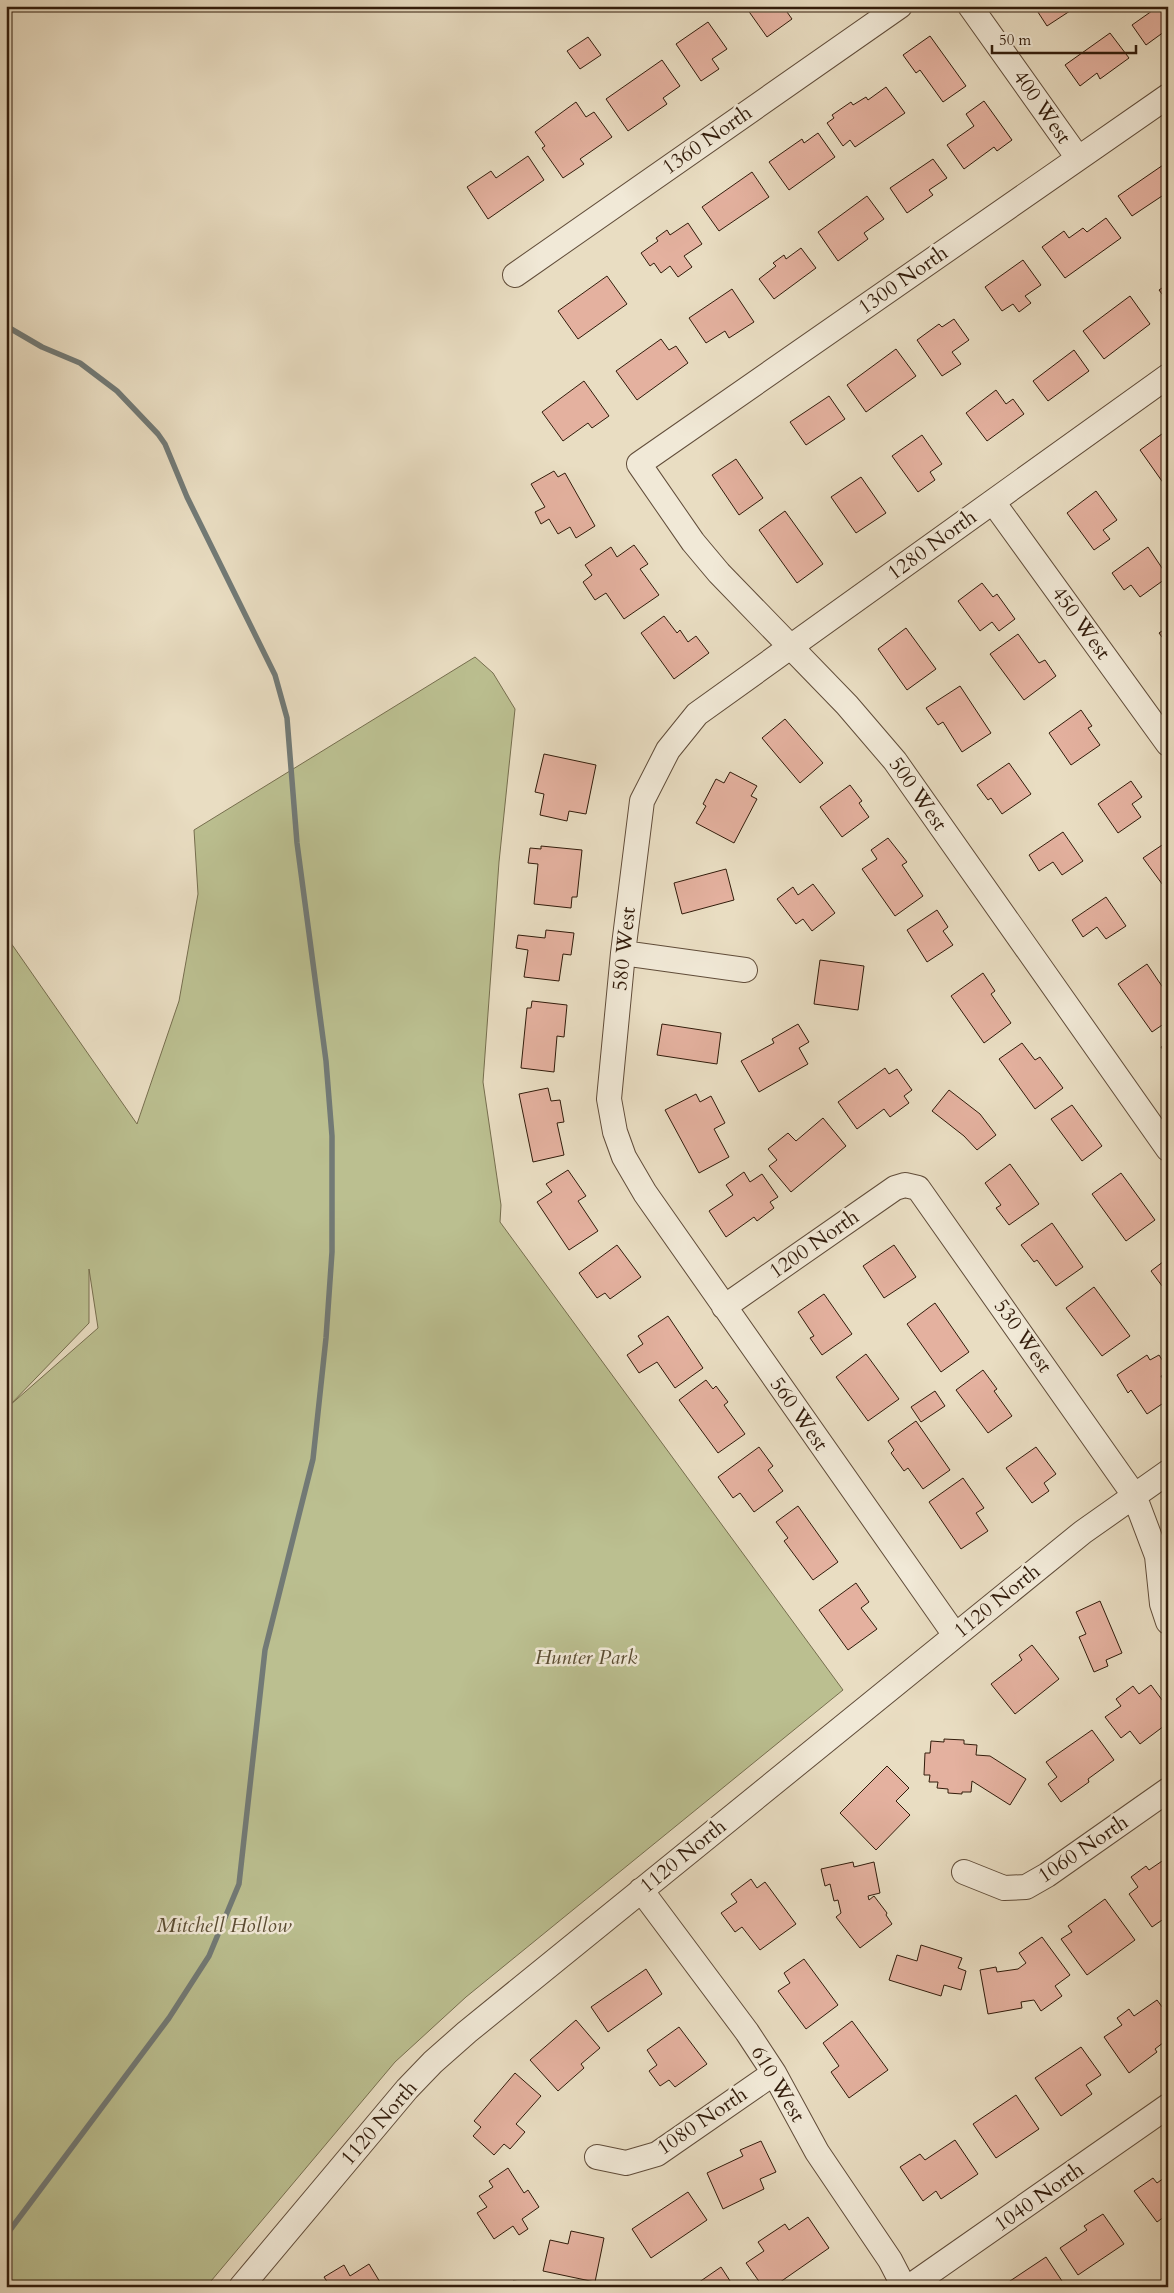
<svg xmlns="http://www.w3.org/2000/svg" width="1174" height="2293" viewBox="0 0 1174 2293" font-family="Cardo,serif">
<rect width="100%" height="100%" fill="#e9ddc2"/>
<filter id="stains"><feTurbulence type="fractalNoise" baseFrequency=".004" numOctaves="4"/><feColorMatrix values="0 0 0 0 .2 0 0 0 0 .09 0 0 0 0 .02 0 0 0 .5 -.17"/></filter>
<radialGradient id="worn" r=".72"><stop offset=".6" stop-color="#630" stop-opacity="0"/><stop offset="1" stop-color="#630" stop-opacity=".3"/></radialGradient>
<path fill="#bbbf90" stroke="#766e4e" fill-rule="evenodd" d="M475,657L493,673L515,709L499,862L483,1082L501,1205L500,1222L843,1690L466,1997L395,2062L206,2287H6V936L137,1124L179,1001L198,894L194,830ZM89,1269L98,1328L9,1406L89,1323Z"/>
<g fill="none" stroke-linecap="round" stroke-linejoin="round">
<path stroke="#727a76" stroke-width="5.5" d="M6,326L42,347L80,363L117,391L158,434L165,444L187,497L275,675L287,718L297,843L326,1061L332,1136V1252L326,1338L313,1459L265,1650L239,1884L209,1956L169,2018L10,2230L6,2239"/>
</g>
<path fill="#e4b19f" stroke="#321c0b" d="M745,6H795L787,12L792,19L767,37Z
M1034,6H1071L1073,9L1047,26Z
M1159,6H1168V29L1146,45L1132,25Z
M708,22L727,49L712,59L719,69L701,81L676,44Z
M1110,33L1129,58L1100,79L1097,73L1080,86L1065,65Z
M930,36L966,86L943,102L920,70L916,73L903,55Z
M588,37L601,55L580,69L567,51Z
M662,60L680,86L663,98L667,104L628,131L606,99Z
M886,87L905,113L855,147L850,140L843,146L827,123L834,118L832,115L851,102L853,105L866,97L868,100Z
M984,101L1012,140L997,151L994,147L964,169L947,145L974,126L966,114Z
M576,102L586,117L594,112L612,137L580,159L584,164L563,178L542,148L545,146L535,132Z
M818,133L835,157L789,190L769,162L802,139L804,143Z
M528,156L544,180L488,219L467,187L491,171L496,178Z
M933,159L947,178L929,190L933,195L907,213L890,188Z
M1166,163L1168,192L1132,216L1118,196Z
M752,172L769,197L719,231L702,207Z
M867,196L884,219L864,233L868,239L838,261L818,232Z
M1106,218L1121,238L1065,278L1042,247L1064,231L1069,238L1083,228L1087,232Z
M688,223L702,244L684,256L692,267L678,277L670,266L661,273L654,263L650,266L641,253L658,241L656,238L667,230L670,235Z
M801,248L816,268L774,299L759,279L776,266L773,263L784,255L786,259Z
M1023,260L1041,285L1025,296L1031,303L1019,312L1013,304L1002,311L985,287Z
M607,276L627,304L578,339L558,311Z
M1168,284V302L1159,290Z
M732,289L754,322L729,338L725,331L706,343L689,318Z
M1130,296L1150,324L1104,359L1083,331Z
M954,319L969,340L952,352L961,364L942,376L917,340L939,324L942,327Z
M661,339L669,350L676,346L688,363L637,400L616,371Z
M896,349L916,376L866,412L847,385Z
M1074,350L1089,371L1048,401L1033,381Z
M584,381L609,416L592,428L588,423L563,441L542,412Z
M996,390L1006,404L1013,399L1024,414L987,441L966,413Z
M829,396L845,419L806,445L790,422Z
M1166,431L1168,433V482L1164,484L1140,450Z
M922,435L942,464L930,472L935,480L918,492L892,456Z
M736,459L763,498L739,515L712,475Z
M554,471L558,477L565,473L595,526L576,538L570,527L558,534L549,519L541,524L535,512L545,507L531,484Z
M861,477L886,513L856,533L831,497Z
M1096,491L1117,520L1103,530L1110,539L1094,550L1067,513Z
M785,511L823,564L797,583L759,530Z
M634,545L648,564L640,569L659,595L624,619L606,593L595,600L583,582L592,575L585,565L611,547L617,557Z
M1148,547L1168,577L1140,597L1131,585L1124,590L1112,573Z
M982,583L993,597L997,594L1015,619L999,631L992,622L980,631L958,601Z
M664,616L677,633L680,630L688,642L696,636L709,653L674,679L641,633Z
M1168,627V645L1159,633Z
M906,628L936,669L907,690L878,649Z
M1018,634L1039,663L1045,660L1056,676L1024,700L990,654Z
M960,686L991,733L962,752L943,722L938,725L926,708Z
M1081,710L1092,726L1088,728L1100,745L1071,765L1049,733Z
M785,719L823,763L800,783L762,738Z
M544,754L596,765L586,814L569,811L567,821L540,815L544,794L535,792Z
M1009,763L1031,794L1002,814L991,798L988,800L977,785Z
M730,772L757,786L751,796L757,799L734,843L696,823L706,806L703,804L716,779L724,783Z
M1131,781L1142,797L1132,804L1141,817L1118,833L1098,804Z
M850,785L862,801L859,803L869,817L842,837L820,807Z
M1063,832L1083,861L1062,875L1053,862L1039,871L1029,855Z
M888,838L907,862L902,865L923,896L895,916L862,869L877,859L871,850Z
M1168,841V892L1143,858Z
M541,846L582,850L577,897H572L571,908L534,904L538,864L528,863L530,848L541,849Z
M726,869L734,900L682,914L674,883Z
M813,884L835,913L812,931L803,919L796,924L777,899L793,887L798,895Z
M1106,897L1126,926L1106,939L1097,927L1083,937L1072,920Z
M937,910L948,927L943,931L953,945L927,962L907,930Z
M546,930L574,933L571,955L563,954L559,981L524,977L528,950L516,948L518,935L545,938Z
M820,960L864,966L858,1010L814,1004Z
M1147,964L1168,995V1021L1152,1032L1118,984Z
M983,973L995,991L991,994L1011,1023L984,1043L951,996Z
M532,1001L567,1005L564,1037L557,1036L554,1072L521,1068L527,1008H531Z
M662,1024L721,1033L717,1064L657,1055Z
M798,1024L809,1042L799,1048L808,1064L759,1092L741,1061L774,1043L772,1039Z
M1168,1042V1057L1161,1047Z
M1022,1043L1035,1060L1040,1057L1063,1088L1035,1109L999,1059Z
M885,1068L889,1074L897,1069L912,1090L904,1096L909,1103L890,1117L884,1109L857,1129L838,1102Z
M548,1088L551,1101L560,1100L564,1122L557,1123L564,1155L533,1162L519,1094Z
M949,1090L980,1114L996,1135L977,1150L964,1136L932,1111Z
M696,1094L700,1102L711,1096L725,1123L714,1129L729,1157L699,1173L665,1110Z
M1072,1105L1102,1146L1082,1161L1051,1119Z
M823,1118L846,1146L791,1192L769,1166L777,1160L768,1149L788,1133L796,1141Z
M1010,1164L1039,1204L1009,1225L996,1208L1001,1205L985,1183Z
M568,1170L586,1196L578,1201L598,1231L569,1250L537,1202L552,1192L546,1184Z
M744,1172L750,1182L762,1174L778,1197L770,1202L774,1208L757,1221L754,1217L726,1237L709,1211L733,1195L726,1185Z
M1121,1173L1155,1220L1126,1241L1092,1194Z
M1052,1223L1083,1267L1056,1286L1037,1260L1034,1262L1021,1245Z
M617,1245L641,1277L610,1299L605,1293L597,1298L579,1273Z
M894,1245L916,1277L884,1298L863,1266Z
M1168,1258V1294L1151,1271Z
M1094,1287L1130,1336L1102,1356L1066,1308Z
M824,1294L852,1334L822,1355L810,1338L814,1336L798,1312Z
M935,1303L969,1352L941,1372L907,1324Z
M668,1316L703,1368L675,1388L657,1362L639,1373L627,1355L643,1344L638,1336Z
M866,1354L899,1399L868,1421L836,1377Z
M1147,1355L1150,1360L1159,1355L1168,1369V1372L1161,1376L1168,1387V1400L1147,1414L1131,1390L1128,1393L1117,1375Z
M983,1370L997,1389L994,1391L1012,1416L988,1433L956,1390Z
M706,1380L713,1389L716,1386L728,1402L724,1405L745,1434L718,1453L679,1400Z
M935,1391L945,1406L921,1422L911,1407Z
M916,1421L950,1470L923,1489L908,1468L904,1471L891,1453L894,1450L888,1441Z
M759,1447L773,1466L768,1470L783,1491L754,1512L740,1493L733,1498L718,1477Z
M1036,1447L1056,1474L1044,1483L1049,1491L1032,1503L1006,1468Z
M963,1478L984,1508L976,1513L988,1531L961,1549L929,1502Z
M798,1506L838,1562L813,1580L784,1541L788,1538L776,1522Z
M856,1583L869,1602L861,1608L877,1629L848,1650L819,1610Z
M1100,1601L1122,1653L1106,1660L1108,1666L1094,1672L1079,1637L1086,1634L1076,1612Z
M1032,1645L1059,1679L1015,1714L991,1684L1022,1660L1019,1655Z
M1151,1685L1168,1708V1723L1140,1744L1130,1731L1121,1738L1105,1717L1121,1706L1116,1699L1133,1686L1139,1694Z
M1092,1730L1114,1760L1088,1779L1089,1782L1061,1802L1048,1784L1057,1777L1046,1762Z
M944,1739L964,1740V1744L977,1745L976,1755L990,1756L1026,1779L1010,1805L972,1781L971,1792H962V1794L948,1793V1789L937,1788L938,1782H929L930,1775H924L925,1753H930L931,1741L944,1742Z
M887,1766L909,1788L896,1801L910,1815L876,1850L840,1813Z
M1168,1857V1916L1152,1927L1129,1894L1138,1887L1131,1877L1146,1866L1149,1870Z
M853,1862L854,1867L874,1862L880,1893L868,1896L869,1900L874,1896L887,1913L886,1915L892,1924L860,1948L836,1917L841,1913L838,1900L834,1901L830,1884L825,1886L821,1869Z
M751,1879L757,1888L765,1882L796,1924L760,1950L742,1927L735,1932L721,1913L737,1902L731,1894Z
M1105,1899L1135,1940L1087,1975L1061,1939L1072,1932L1068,1926Z
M1042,1937L1070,1975L1055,1986L1062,1996L1041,2011L1034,2000L1021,2002L1022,2008L988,2014L980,1970L996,1967L997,1972L1018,1969L1026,1963L1019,1953Z
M921,1945L962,1958L958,1968L966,1971L961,1990L944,1985L941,1996L889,1980L897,1955L917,1961Z
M804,1959L838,2005L806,2029L778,1991L790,1983L784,1973Z
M646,1969L662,1994L608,2032L591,2007Z
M1157,2000L1168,2015V2032L1164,2034L1168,2039L1155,2049L1157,2052L1129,2073L1104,2037L1122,2025L1117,2018L1129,2009L1134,2016Z
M576,2020L600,2048L581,2064L584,2068L558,2091L530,2060Z
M852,2021L888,2070L849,2098L831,2072L839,2066L823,2043Z
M679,2027L707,2064L675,2087L669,2080L660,2086L649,2071L657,2065L647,2050Z
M1081,2047L1101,2075L1086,2085L1092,2094L1061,2116L1035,2078Z
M515,2073L541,2096L516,2124L525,2132L510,2149L504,2144L494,2155L473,2136L481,2127L474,2121Z
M1016,2095L1039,2129L996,2158L973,2124Z
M955,2140L978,2174L941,2199L936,2191L923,2201L900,2167L920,2154L925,2160Z
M761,2141L776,2172L760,2179L764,2189L723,2209L707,2173L743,2156L740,2150Z
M508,2168L524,2193L528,2190L539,2207L522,2219L528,2229L519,2235L513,2226L494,2239L477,2213L487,2207L479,2196L493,2187L489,2181Z
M1168,2175V2214L1157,2222L1134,2191L1153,2178L1157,2183Z
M688,2192L707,2220L651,2258L632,2229Z
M1103,2214L1124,2244L1078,2275L1060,2248L1087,2230L1084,2226Z
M808,2217L829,2248L773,2287H763L746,2263L764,2251L758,2242L785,2224L789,2230Z
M571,2231L604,2238L595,2282L543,2271L550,2240L568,2244Z
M1046,2257L1066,2287H1001Z
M369,2264L383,2287H322L328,2283L324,2277L344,2265L350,2276Z
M721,2267L734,2287H692Z
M513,2281L530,2283V2287H512Z"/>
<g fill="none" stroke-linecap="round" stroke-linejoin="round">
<defs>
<path id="minor" d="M970,6L1078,158
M1168,96L639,464L693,542L719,573L847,705L895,761L1168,1149
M515,275L900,6
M993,502L1168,744
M623,953L745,970
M724,1307L895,1188L905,1185L918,1188L1134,1495L1157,1556L1162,1604L1168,1622
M955,1635L645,1193L624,1157L615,1132L609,1099L623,953L642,801L668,750L697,714L1168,376
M964,1872L1004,1888L1026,1887L1047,1875L1168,1790
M641,1890L747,2032L774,2073L817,2152L890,2260L904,2287
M597,2157L626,2163L657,2154L774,2073
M241,2287L407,2089L433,2062L467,2032L1083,1532L1168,1472
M909,2287L1168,2106"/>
</defs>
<use href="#minor" stroke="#604c39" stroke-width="26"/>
<use href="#minor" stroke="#f1e9d7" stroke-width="24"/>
</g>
<g text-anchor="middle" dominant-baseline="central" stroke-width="5" stroke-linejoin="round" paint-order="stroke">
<g font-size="21" fill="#321c0b" stroke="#f1e9d7">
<text transform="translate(1042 107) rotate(55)">400 West</text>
<text transform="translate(707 140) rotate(-35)">1360 North</text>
<text transform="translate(903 280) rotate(-35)">1300 North</text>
<text transform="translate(932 545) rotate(-36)">1280 North</text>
<text transform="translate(1081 623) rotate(54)">450 West</text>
<text transform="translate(918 794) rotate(55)">500 West</text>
<text transform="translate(624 949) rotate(-84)">580 West</text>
<text transform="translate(814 1244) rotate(-35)">1200 North</text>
<text transform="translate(1023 1336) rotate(55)">530 West</text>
<text transform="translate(799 1414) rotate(55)">560 West</text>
<text transform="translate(997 1601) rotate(-39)">1120 North</text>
<text transform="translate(1083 1849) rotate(-34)">1060 North</text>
<text transform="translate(683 1856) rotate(-39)">1120 North</text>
<text transform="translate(778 2084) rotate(59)">610 West</text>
<text transform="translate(702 2121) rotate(-34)">1080 North</text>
<text transform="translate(379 2123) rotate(-49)">1120 North</text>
<text transform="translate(1039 2197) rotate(-35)">1040 North</text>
</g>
<g font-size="21" font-style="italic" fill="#5b4d33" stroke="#f1e9d7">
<text x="586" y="1657">Hunter Park</text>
<text x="224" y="1925">Mitchell Hollow</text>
</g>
</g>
<rect width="1174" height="2293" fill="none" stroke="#e9ddc2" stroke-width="25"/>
<rect x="8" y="8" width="1159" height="2278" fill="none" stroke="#321c0b" stroke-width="2.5"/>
<rect x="12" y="12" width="1149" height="2268" fill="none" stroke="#321c0b"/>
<path d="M992 45v8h144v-8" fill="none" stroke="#321c0b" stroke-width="2.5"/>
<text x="999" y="45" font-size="15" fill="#321c0b" stroke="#f1e9d7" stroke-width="4" paint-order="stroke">50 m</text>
<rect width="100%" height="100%" filter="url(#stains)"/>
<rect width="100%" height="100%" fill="url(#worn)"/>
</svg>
